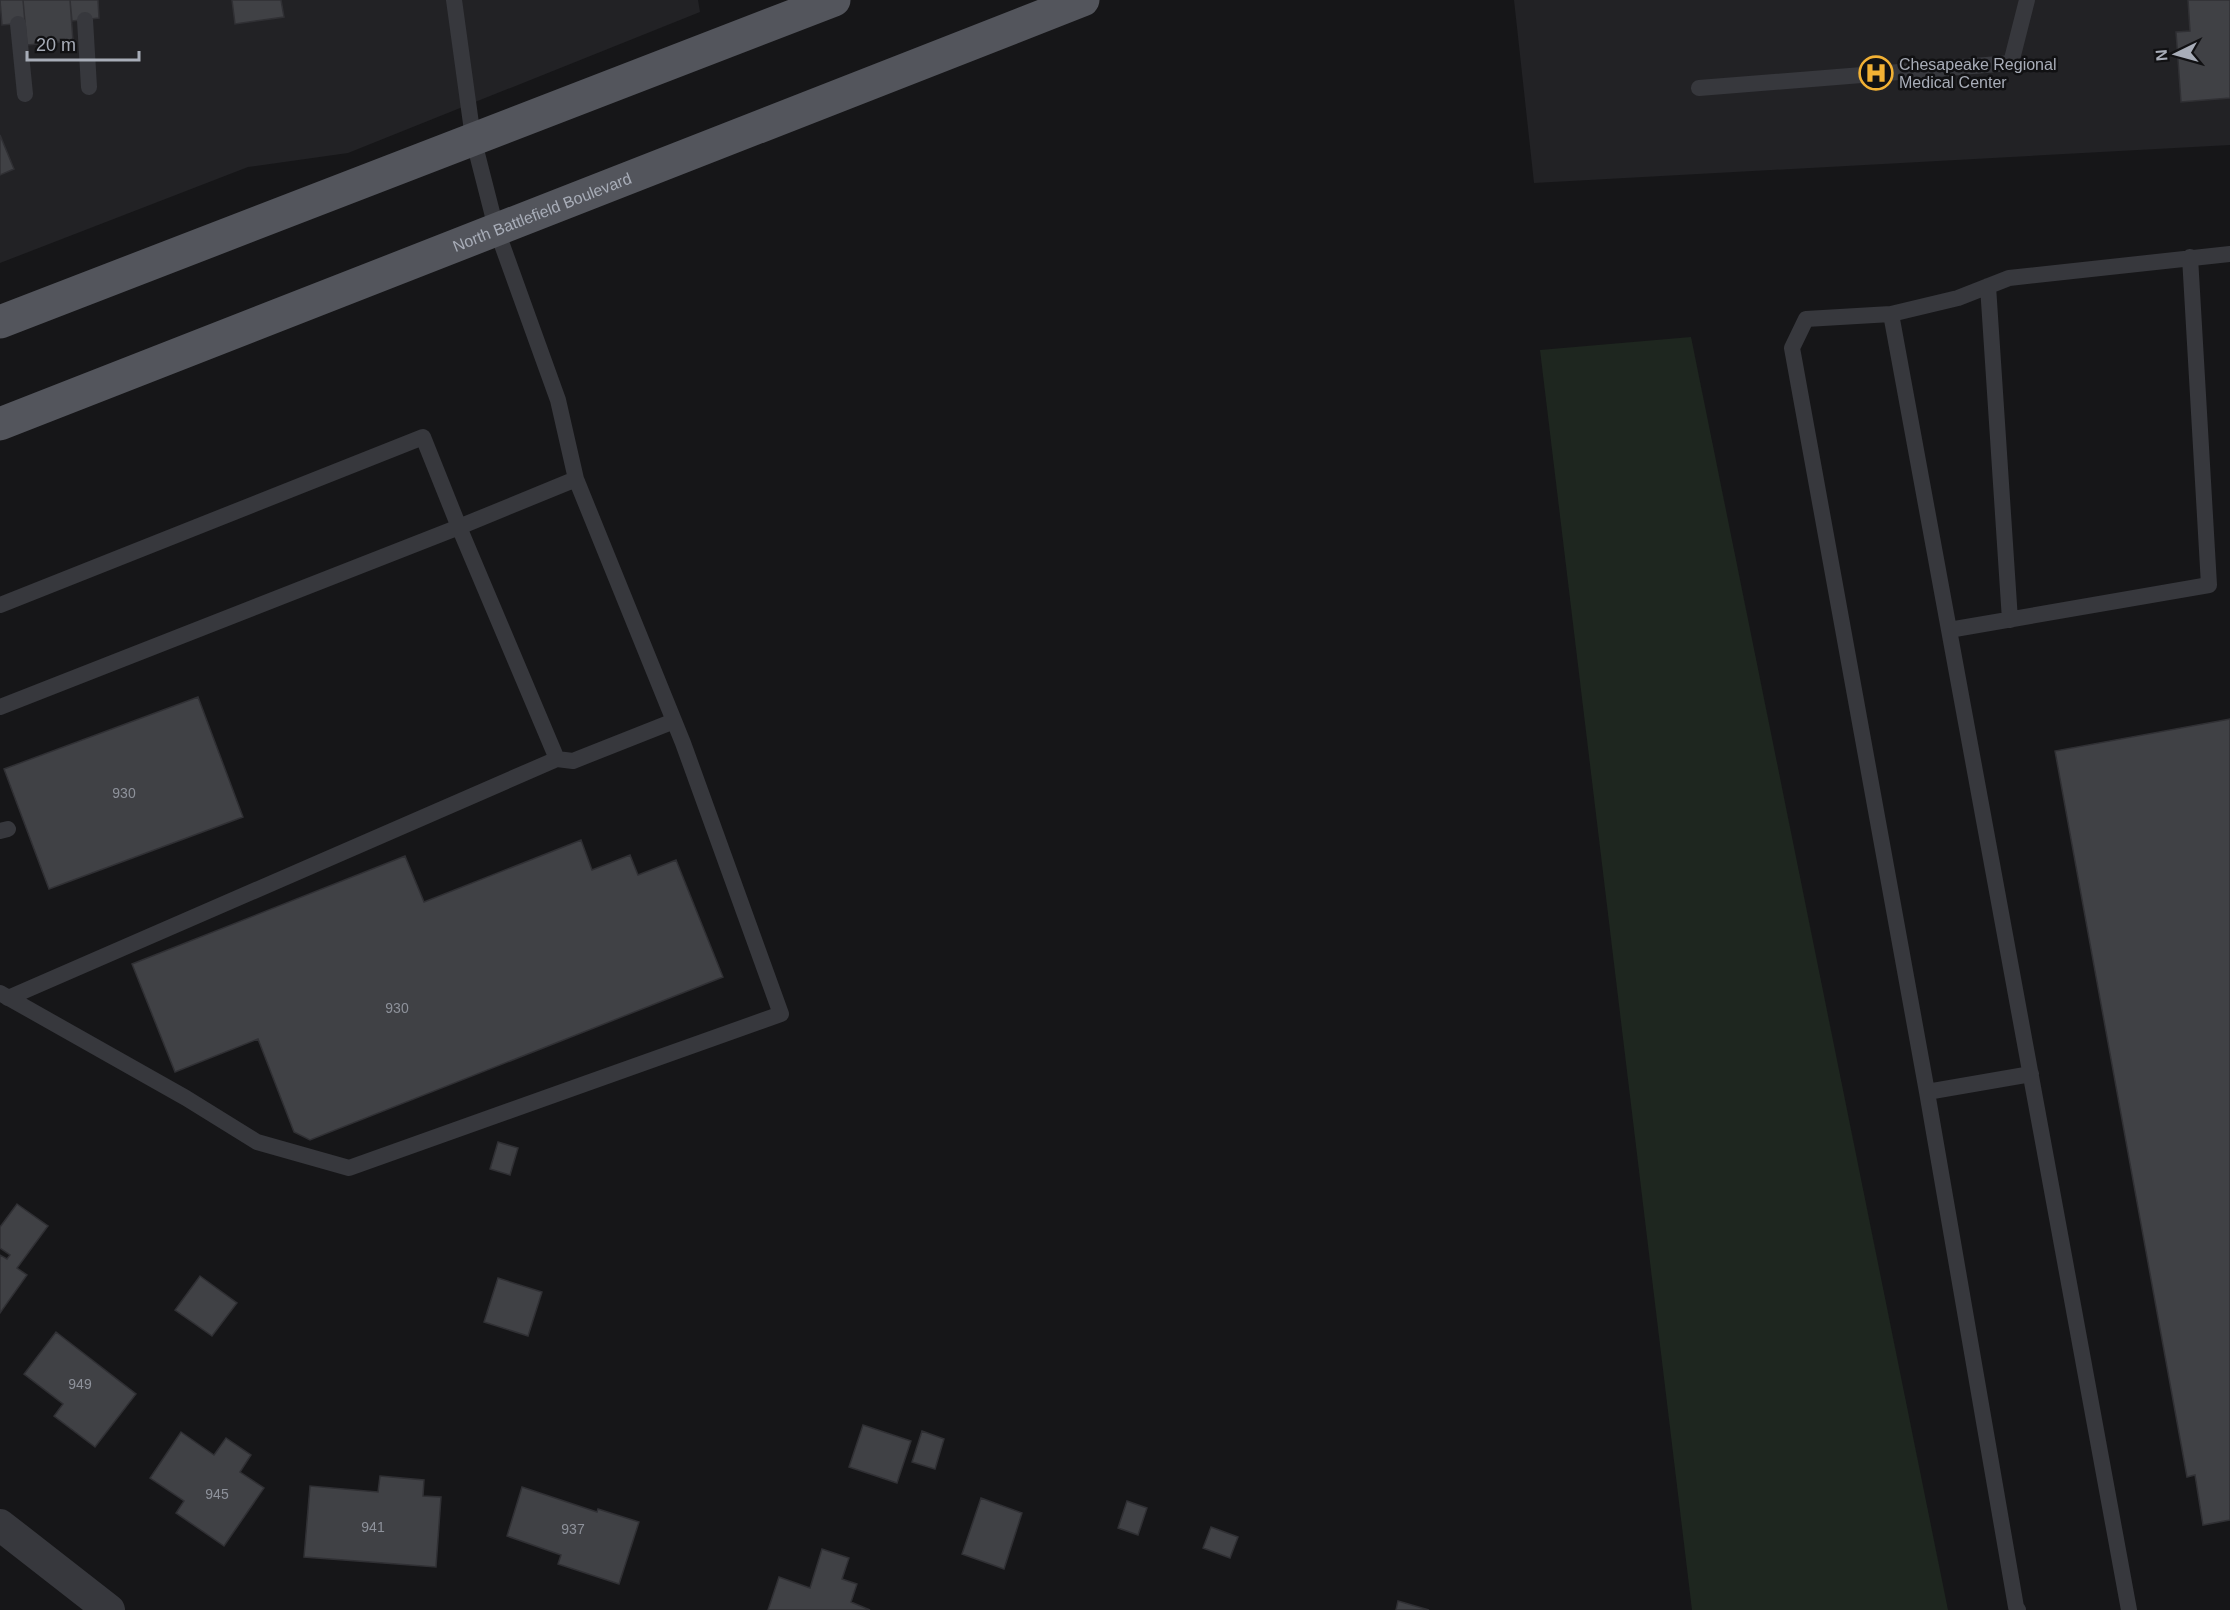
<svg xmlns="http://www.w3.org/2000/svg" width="2230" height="1610" viewBox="0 0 2230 1610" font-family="Arial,sans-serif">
<rect width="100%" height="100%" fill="#161618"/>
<path fill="#222225" d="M0,0H698L700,12L348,153L248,167L0,263Z
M1514,0H2230V145L1534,183Z"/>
<path fill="#1e261f" d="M1691,337L1948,1610H1692L1540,350Z"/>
<path fill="#404145" stroke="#303034" stroke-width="1.5" d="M0,0H23L25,23L2,25Z
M23,0H70L73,41L27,45Z
M70,0H98L99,18L72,21Z
M232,0H281L284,17L235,24Z
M2188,0H2230V98L2181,102L2176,32L2190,31Z
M0,135L14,169L0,175Z
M198,697L243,817L49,889L4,769Z
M2230,719V1520L2203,1525L2195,1475L2187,1477L2055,751Z
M581,840L592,870L630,855L638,875L676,860L723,977L310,1140L294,1132L258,1039L175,1072L132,964L405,856L424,902Z
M498,1142L518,1148L510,1175L490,1169Z
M17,1204L48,1226L17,1268L27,1275L0,1313V1255L7,1259L10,1255L0,1248V1227Z
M200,1276L237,1303L212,1336L175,1310Z
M498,1278L542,1292L528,1336L484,1322Z
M56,1332L136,1394L95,1447L54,1416L63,1404L24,1374Z
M863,1425L911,1441L897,1483L849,1467Z
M922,1431L944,1439L935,1469L912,1462Z
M181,1432L214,1455L226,1438L251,1455L240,1472L264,1488L224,1546L176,1513L184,1501L150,1478Z
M380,1476L424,1480L423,1496L441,1497L436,1567L304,1557L310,1486L378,1492Z
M522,1487L597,1512L598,1509L639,1522L619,1584L558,1564L561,1555L507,1536Z
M981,1498L1022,1513L1004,1569L962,1554Z
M1127,1501L1147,1508L1138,1535L1118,1528Z
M1211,1527L1238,1537L1230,1558L1203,1548Z
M822,1549L849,1558L842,1579L857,1584L851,1602L870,1610H768L779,1577L810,1588Z
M1398,1601L1429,1610H1396Z"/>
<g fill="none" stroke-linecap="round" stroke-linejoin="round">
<path stroke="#37383d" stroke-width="16" d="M85,20L89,87
M18,24L25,94
M1699,88L2011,63L2027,0
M1988,286L2010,620
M1891,314L1806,319L1792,348L1927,1092
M0,605L423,437L459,527L576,479
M1949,630L2209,585L2190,257
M0,707L459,527L557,759L573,761L674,721
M0,831L8,829
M0,993L186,1098L257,1142L349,1168L781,1014L683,743L576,479L558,400L496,228L473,138L454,0
M8,998L557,759
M2018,1610L2016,1607L1927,1092L2031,1074
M2129,1610L1891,314L1958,298L2009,278L2230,254"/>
<path stroke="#37383d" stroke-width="32" d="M0,1525L109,1610"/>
<g stroke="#53555c" stroke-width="33">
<path d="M0,322L834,0"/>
<path id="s1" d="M0,424L1083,0"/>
</g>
</g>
<defs>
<symbol id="hospital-ring" viewBox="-11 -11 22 22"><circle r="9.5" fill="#111113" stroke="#f2b134" stroke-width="1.5"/><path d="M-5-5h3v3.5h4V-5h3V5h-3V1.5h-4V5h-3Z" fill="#f2b134"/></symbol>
</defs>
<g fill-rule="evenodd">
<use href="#hospital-ring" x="1857" y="54" width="38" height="38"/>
</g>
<g text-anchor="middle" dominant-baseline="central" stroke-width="5" stroke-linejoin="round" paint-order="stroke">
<g font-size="14" fill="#8e929b">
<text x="124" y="793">930</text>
<text x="397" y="1008">930</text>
<text x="80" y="1384">949</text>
<text x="217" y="1494">945</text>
<text x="373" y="1527">941</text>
<text x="573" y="1529">937</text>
</g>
<g font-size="16" fill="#a8adb8" stroke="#111113" text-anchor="start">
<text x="1899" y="64">Chesapeake Regional<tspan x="1899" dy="18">Medical Center</tspan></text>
</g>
<g font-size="16" fill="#a8adb8" stroke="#111113">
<text stroke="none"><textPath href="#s1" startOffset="582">North Battlefield Boulevard</textPath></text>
</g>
</g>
<g transform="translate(2176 54) rotate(265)" stroke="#111113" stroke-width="4.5" paint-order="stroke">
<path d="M0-4.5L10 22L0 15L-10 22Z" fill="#a8adb8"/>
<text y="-9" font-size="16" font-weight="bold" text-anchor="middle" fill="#a8adb8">N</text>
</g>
<path d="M27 51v9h112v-9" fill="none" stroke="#a8adb8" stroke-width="3"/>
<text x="36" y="51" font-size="18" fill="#a8adb8" stroke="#111113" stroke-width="4.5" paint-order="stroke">20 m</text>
</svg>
